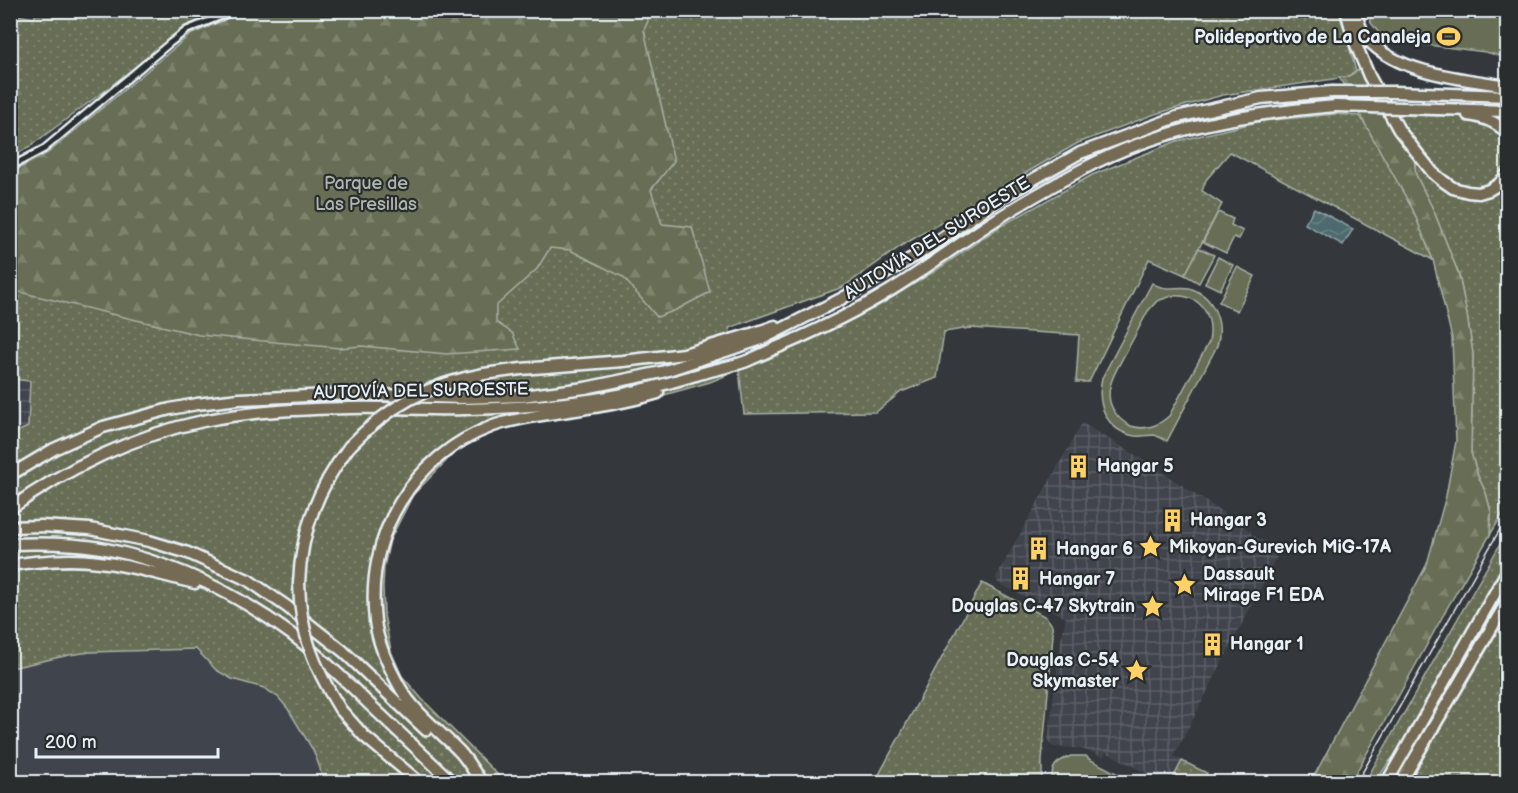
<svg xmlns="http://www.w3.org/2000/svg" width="1518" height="793" viewBox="0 0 1518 793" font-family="'Balsamiq Sans',sans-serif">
<defs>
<pattern id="industrial-grid" width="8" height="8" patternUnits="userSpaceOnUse" patternTransform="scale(1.5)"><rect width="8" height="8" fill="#40454d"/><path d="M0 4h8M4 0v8" fill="none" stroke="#5c6067"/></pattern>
<pattern id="green-dots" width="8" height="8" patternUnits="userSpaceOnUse" patternTransform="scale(1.5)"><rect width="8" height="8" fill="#676e54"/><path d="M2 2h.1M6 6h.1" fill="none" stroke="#7d836d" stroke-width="1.8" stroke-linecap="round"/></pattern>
<pattern id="forest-firs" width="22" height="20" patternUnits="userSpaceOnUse" patternTransform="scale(1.5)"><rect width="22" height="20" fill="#676e54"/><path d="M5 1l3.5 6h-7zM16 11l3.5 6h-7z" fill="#7d836d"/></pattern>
<pattern id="water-waves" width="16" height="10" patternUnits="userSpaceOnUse" patternTransform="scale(1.5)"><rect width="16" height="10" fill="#4d6b6e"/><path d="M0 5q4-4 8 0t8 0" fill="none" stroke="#678183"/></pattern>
</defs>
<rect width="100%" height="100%" fill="#34383c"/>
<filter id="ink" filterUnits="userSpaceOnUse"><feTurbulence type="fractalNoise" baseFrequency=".0167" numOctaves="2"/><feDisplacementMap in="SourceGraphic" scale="12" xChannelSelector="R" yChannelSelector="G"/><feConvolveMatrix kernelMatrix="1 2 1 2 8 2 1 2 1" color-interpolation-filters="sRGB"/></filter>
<g filter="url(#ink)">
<path fill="#40454d" d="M196,649L232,679L264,688L278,697L288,709L313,750L320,768L322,782H11L10,668L69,655L90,652Z"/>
<path fill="url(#industrial-grid)" d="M10,379L30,381L28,427L11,435Z
M1082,423L1144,460L1252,532L1251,534L1280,550L1174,756L1182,761L1171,782H1163L1106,752L1103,757L1094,753L1077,748L1054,747L1051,745L1048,741L1061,639L1066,618L998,583L996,577Z"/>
<path fill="url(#green-dots)" stroke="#a8b0a6" stroke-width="1.5" d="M37,11V10L223,11L185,28L111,86L29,147L11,158V14L34,18Z
M275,11H1339L1356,71L1347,77L1223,95L1155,114L1078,143L1036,167L901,246L843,287L729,328L739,370L769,359L878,306L935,271L1001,226L1092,175L1177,141L1262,121L1336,114L1360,116L1367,127L1413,210L1433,260L1230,152L1206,180L1202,191L1222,204L1185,275L1149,259L1089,382H1076L1079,335L970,328L944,332L937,378L901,392L876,412L744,414L739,370L710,382L643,401L527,421L497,430L468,443L452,455L413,495L390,540L384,567L383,587L384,615L391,651L402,676L422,699L505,782H322L320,768L313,750L288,709L278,697L264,688L232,679L216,670L196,649L90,652L69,655L11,668L10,435L28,427L30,381L11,379V178Z
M1388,115L1507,117L1508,505L1490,535L1491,512L1486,493L1478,476L1471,453L1473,354L1467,315L1459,275L1433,209L1416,175L1414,158Z
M1507,532V557L1399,751L1388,763L1376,782H1365Z
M982,583L1046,617L1052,625L1053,635L1042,760V782H875Z
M1507,616V782H1409Z
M1182,761L1207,773L1202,782H1171Z"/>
<path fill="url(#forest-firs)" stroke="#a8b0a6" stroke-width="1.5" d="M647,10L648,21L644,30L674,161L651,190L662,224L692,227L710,292L676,310L657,317L623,277L570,250L550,248L537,269L496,306V322L512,333L520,349L447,354L361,346L340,348L199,335L11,290V173L48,153L190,35L244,11Z
M1362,68L1414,158L1416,175L1433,209L1459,275L1467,315L1473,354L1471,453L1478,476L1486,493L1491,512L1490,535L1450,603L1351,782H1311L1427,564L1446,496L1456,441L1452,338L1433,260L1413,210L1339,77H1347Z"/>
<path fill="#676e54" stroke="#a8b0a6" stroke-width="1.5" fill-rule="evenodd" d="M1368,11H1507V58L1486,52L1403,42L1379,33L1371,23Z
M1218,212L1233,219L1231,225L1243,231L1239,239L1234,237L1226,253L1203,242Z
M1199,248L1214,255L1199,283L1185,275Z
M1218,257L1233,265L1220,290L1205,283Z
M1237,267L1255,276L1237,311L1219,302Z
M1152,283C1155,285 1158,286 1161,287C1169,290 1180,286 1189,288C1214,295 1224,323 1217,346L1167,441C1163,439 1158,436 1154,435C1148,435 1142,437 1135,436C1106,431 1096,404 1102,378ZM1172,296C1201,294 1214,315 1209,342L1169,416C1158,426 1146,431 1131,426C1124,423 1118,418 1114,411C1101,390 1117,370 1126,352C1134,338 1141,324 1148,311L1157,301Z
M1071,756H1086L1089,759L1133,782H1051C1052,766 1055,762 1071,756Z"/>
<path fill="url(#water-waves)" stroke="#8ba1a5" stroke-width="1.5" d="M1314,208L1353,229L1343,245L1305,224Z"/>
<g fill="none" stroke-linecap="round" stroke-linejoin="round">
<defs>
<path id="minor" d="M10,167L44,149L170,43L187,30L236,10"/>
<path id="motorway" d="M1346,10L1354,40L1369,76L1399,130L1433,173L1443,181L1453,188L1468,192L1479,193L1489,190L1499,184L1508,173
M1355,10C1358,20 1361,33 1368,40C1399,74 1465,79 1508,86
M1395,92L1508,96
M1403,108L1508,111
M1468,115C1482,117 1499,122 1508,135
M484,374L521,369L623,361L684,354L758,332L775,326
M10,475L54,449L103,427L170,409L197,404L239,399L352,394L461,398L522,396L585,388L662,372L762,339L841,299L919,254L1002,197L1080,153L1177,117L1261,98L1332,92
M10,509C66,468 136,435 203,421C251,411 302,409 351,408C389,407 427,410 465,409C521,408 587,403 641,390C660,386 678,380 696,375C712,370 729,367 744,362C757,357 770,350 783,345C820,329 857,311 891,290C927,268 961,242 997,219C1025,201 1054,185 1083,169C1161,127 1250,113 1336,106
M10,527L42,526L90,529L149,541L188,553L248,580L286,606L343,651L426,730
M10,544C42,543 75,543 106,549C174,563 236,593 291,634C318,654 342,677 366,701C395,728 423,755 452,782
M10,565C40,561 70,558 99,562C132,565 163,576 195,583
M299,583C301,531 318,488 349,447
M340,709L364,736L419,782
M481,781C474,772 468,761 460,752C440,731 416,714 401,689C389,668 378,645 375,621C365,535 412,456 493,426C513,419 535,416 555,413C590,408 625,403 658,393
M1387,782L1508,570
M1401,782L1508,600"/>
</defs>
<use href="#minor" stroke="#e8f1f8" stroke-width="10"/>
<use href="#motorway" stroke="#e8f1f8" stroke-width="15"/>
<use href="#minor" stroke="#2a2d2e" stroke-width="5"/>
<use href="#motorway" stroke="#746b52" stroke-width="10"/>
<path stroke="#e8f1f8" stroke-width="1.5" d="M1357,782L1508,515"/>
<defs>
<path id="motorway-bridge" d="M1332,92H1395
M1336,106L1403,108
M349,447C388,406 429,384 484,374
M299,583C300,633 314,667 340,709"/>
</defs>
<use href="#motorway-bridge" stroke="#e8f1f8" stroke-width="15" stroke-linecap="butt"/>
<use href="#motorway-bridge" stroke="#746b52" stroke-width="10"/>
</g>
</g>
<defs>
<symbol id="stadium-bare" viewBox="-9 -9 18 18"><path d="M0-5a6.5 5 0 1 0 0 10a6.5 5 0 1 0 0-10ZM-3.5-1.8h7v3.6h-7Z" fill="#ffd166" stroke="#2a2d2e" stroke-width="2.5" paint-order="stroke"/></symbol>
<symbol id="building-bare" viewBox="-9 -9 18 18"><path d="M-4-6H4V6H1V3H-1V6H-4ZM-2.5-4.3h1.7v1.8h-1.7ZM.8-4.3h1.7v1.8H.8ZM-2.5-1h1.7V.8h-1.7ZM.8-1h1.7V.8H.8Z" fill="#ffd166" stroke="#2a2d2e" stroke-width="2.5" paint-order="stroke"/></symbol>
<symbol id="sight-bare" viewBox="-9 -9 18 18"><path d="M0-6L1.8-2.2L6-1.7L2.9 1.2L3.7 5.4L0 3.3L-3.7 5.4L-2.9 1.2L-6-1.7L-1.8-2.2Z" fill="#ffd166" stroke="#2a2d2e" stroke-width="2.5" paint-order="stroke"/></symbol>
</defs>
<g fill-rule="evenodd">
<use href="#stadium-bare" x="1432" y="20" width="33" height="33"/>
<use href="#building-bare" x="1062" y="450" width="33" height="33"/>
<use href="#building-bare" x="1156" y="504" width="33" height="33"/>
<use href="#sight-bare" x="1134" y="530" width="33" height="33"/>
<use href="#building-bare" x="1022" y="532" width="33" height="33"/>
<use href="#building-bare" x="1004" y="562" width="33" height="33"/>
<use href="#sight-bare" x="1168" y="568" width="33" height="33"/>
<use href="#sight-bare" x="1136" y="590" width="33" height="33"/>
<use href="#building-bare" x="1196" y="628" width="33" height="33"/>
<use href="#sight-bare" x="1120" y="654" width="33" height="33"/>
</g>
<g text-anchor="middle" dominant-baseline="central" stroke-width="4.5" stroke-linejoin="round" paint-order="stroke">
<g font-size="18" font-weight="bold" fill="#e8f1f8" stroke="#2a2d2e" text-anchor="start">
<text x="1431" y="37" text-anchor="end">Polideportivo de La Canaleja</text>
<text x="1097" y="466">Hangar 5</text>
<text x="1190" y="520">Hangar 3</text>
<text x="1169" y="547">Mikoyan-Gurevich MiG-17A</text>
<text x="1056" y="549">Hangar 6</text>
<text x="1203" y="574">Dassault<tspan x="1203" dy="21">Mirage F1 EDA</tspan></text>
<text x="1039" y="579">Hangar 7</text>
<text x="1135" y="606" text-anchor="end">Douglas C-47 Skytrain</text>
<text x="1230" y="644">Hangar 1</text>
<text x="1119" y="660" text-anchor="end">Douglas C-54<tspan x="1119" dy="21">Skymaster</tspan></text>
</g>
<g font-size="18" fill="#aeb6ae" stroke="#2a2d2e">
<text x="366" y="183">Parque de<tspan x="366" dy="21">Las Presillas</tspan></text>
</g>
<g font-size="18" fill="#e8f1f8" stroke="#2a2d2e">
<text transform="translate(937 238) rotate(-32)">AUTOVÍA DEL SUROESTE</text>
<text transform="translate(421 391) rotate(-1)">AUTOVÍA DEL SUROESTE</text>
</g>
</g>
<rect width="1518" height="793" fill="none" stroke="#2a2d2e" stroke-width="36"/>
<rect x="18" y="18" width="1482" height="757" fill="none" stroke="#e8f1f8" stroke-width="2" filter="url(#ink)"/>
<path d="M36 748v9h182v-9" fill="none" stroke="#e8f1f8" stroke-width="3"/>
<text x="45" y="748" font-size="18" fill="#e8f1f8" stroke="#2a2d2e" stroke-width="4.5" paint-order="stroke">200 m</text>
</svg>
